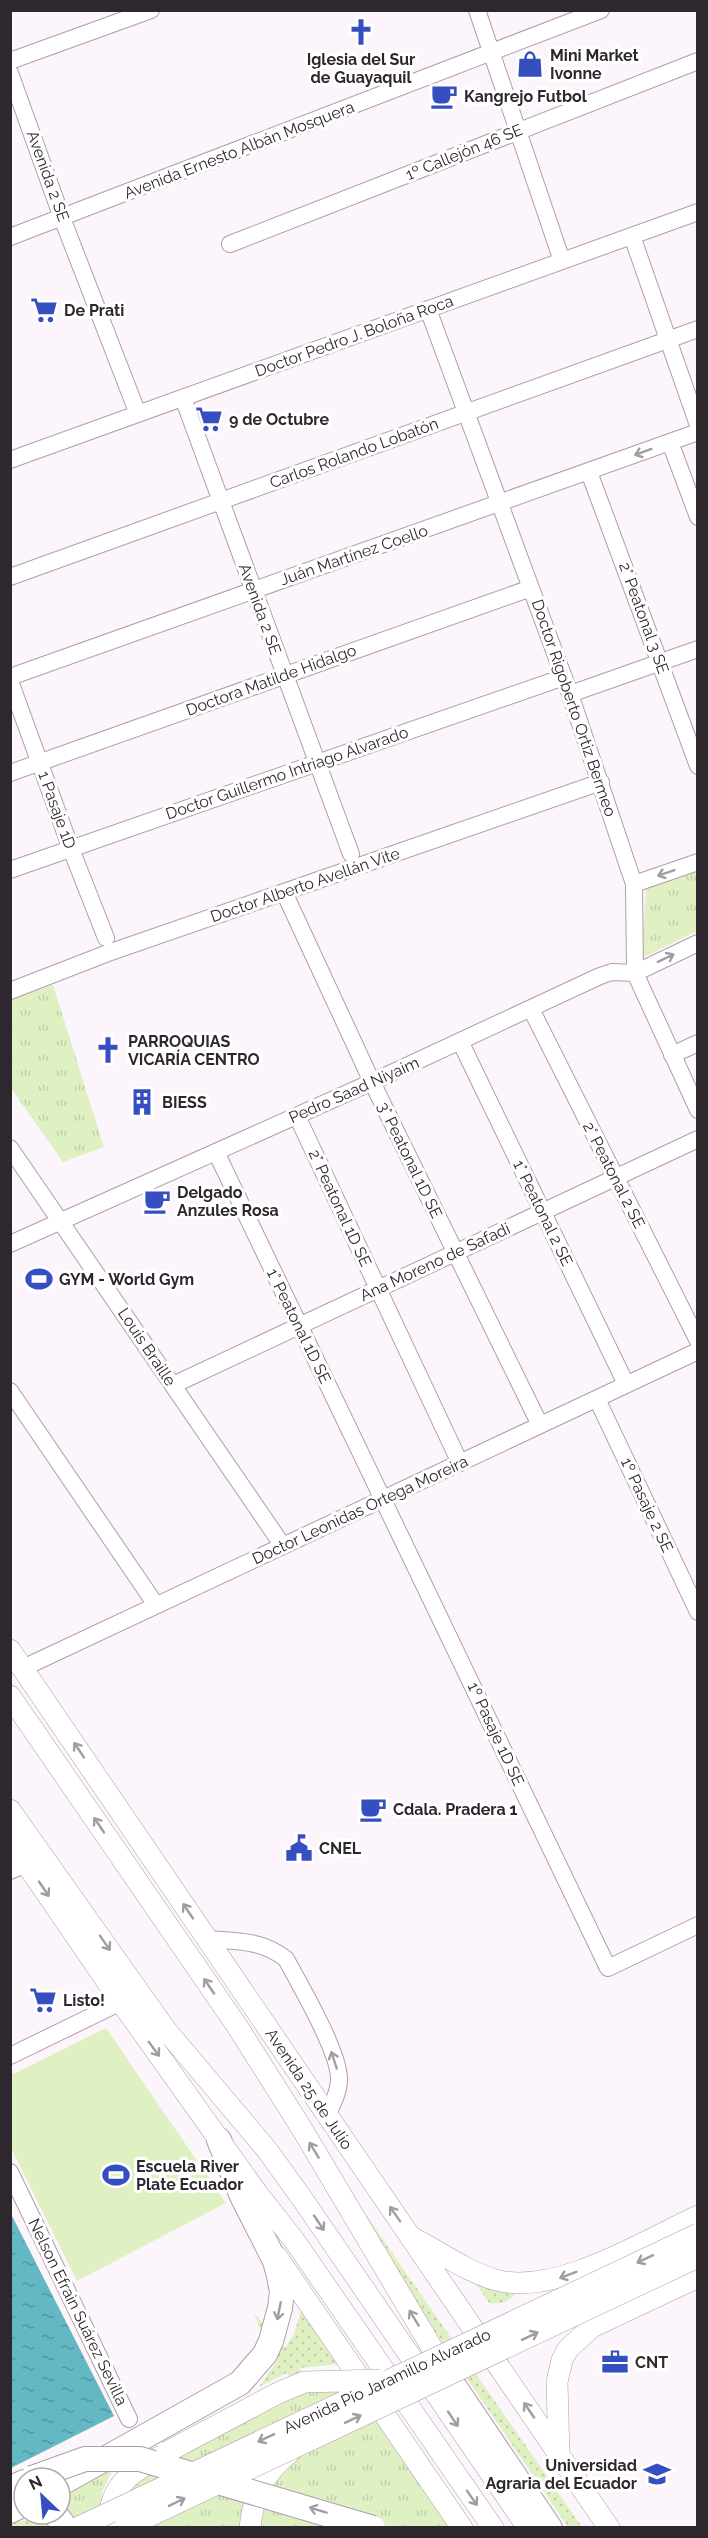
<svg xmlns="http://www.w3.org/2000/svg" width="708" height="2538" viewBox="0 0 708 2538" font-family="Raleway,sans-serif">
<defs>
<pattern id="grass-dots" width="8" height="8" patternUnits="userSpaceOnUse" patternTransform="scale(1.5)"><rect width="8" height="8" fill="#dff1c3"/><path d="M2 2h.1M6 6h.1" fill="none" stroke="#c0cfa8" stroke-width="1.8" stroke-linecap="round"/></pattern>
<pattern id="park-tufts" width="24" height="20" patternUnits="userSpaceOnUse" patternTransform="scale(1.5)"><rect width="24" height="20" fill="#dff1c3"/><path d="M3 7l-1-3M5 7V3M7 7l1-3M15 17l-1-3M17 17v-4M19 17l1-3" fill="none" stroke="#c0cfa8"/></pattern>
<pattern id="water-ripples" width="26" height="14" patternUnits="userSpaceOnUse" patternTransform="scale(1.5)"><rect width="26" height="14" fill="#64b8c3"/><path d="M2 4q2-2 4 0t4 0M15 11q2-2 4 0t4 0" fill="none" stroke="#53969f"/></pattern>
</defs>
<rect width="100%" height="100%" fill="#fdf5fc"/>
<path fill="url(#grass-dots)" d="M364,2212L582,2527H568L421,2311Z
M474,2281L519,2290C511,2301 503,2305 489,2303Z
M301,2310L339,2364L299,2368L409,2527L346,2462L287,2373L259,2387L278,2360L265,2342L254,2313L285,2348L294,2334Z
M37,2518L54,2527H11L12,2523Z"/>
<path fill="url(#park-tufts)" d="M697,867V931L642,958L646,886Z
M53,985L104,1147L63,1162L11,1088L10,999Z
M320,2390L354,2391L376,2417L452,2528H124L130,2488L149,2470L300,2394Z
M114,2467L102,2492L100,2527L74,2519L60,2504V2490Z"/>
<path fill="#dff1c3" d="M106,2028L226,2203L77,2281L11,2148V2075Z"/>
<path fill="url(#water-ripples)" d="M10,2212L114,2416L11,2468H10Z"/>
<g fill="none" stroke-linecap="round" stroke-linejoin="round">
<defs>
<path id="minor" d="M477,10L562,261
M10,61L151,10
M10,73L62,218L138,414
M632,236L698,425
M10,237L601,10
M230,244L698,61
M428,309L570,694L634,884L635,973L698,1110
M183,398L351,854
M670,442L698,517
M10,460L698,212
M589,472L698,766
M10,577L698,329
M10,677L698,432
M10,681L71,849L106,938
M570,694L698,649
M10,773L531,588
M10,870L564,677
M634,884L698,862
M284,892L372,1082L540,1425
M10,991L108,953L601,782
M531,1009L698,1341
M460,1041L626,1384
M672,1055L698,1043
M297,1116L460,1463
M10,1148L283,1546
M216,1152L608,1968L698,1925
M10,1244L372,1082L600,976L612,972L635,973L698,943
M173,1385L698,1139
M10,1391L156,1605
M597,1399L698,1612
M23,1668L698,1351
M10,1871L26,1864
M207,1939C236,1941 262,1940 286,1959C300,1985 340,2053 339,2080C339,2092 332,2105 327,2116
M10,2056L121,2002
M10,2172L129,2419"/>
<path id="major" d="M10,1650L609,2528
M10,1696L237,2026L302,2129L447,2373
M10,1810L166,2030L267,2150L301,2197L528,2528
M10,1840L121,2002L257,2193L294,2240L493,2528
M413,2238C440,2252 467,2272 496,2280C556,2296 642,2242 698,2216
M277,2257L462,2528
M559,2454L557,2382L562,2360L568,2349L592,2327L698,2277
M108,2528C109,2487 126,2476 159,2457
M250,2528C253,2495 264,2473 290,2452"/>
<path id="highway" d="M454,2386L550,2528
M60,2484L240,2383L265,2354L271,2341L280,2308L282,2292L279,2276L275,2261L242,2196L219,2140
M10,2489L24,2482
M10,2511L24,2504
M55,2514L66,2528"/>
</defs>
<use href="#minor" stroke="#b09cae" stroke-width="18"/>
<use href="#major" stroke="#b09cae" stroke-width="22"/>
<use href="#highway" stroke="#b09cae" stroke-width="26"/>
<use href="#minor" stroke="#fff" stroke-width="16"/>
<use href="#major" stroke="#fff" stroke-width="21"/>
<use href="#highway" stroke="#fff" stroke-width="24"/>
<defs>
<path id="major-bridge" d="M167,2452L278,2393L304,2382L380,2380
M77,2528L698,2234
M124,2528L698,2257"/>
<path id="highway-bridge" d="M32,2478L85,2459H140L373,2528"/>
</defs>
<use href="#major-bridge" stroke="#b09cae" stroke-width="22" stroke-linecap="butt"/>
<use href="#highway-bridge" stroke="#b09cae" stroke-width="26" stroke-linecap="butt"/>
<use href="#major-bridge" stroke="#fff" stroke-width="21"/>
<use href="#highway-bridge" stroke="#fff" stroke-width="24"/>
</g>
<defs><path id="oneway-shaft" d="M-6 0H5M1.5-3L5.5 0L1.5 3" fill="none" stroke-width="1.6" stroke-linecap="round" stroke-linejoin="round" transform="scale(1.5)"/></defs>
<g stroke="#a19ea1">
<use href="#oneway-shaft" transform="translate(643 452) rotate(160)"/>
<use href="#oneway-shaft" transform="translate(666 873) rotate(161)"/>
<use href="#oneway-shaft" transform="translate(666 958) rotate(-26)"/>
<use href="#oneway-shaft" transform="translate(79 1750) rotate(-124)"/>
<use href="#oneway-shaft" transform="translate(99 1825) rotate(-124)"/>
<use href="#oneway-shaft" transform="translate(44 1889) rotate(56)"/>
<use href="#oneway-shaft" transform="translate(188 1911) rotate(-124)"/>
<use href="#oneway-shaft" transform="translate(105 1943) rotate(55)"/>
<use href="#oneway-shaft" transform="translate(209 1986) rotate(-124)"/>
<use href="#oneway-shaft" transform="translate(154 2049) rotate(54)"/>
<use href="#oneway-shaft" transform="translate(334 2060) rotate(-108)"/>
<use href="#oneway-shaft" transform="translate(314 2150) rotate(-121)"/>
<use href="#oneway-shaft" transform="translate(395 2214) rotate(-125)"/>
<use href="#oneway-shaft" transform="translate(319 2223) rotate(56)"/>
<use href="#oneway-shaft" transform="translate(645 2259) rotate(155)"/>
<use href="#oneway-shaft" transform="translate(568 2275) rotate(159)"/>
<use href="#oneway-shaft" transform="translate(279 2311) rotate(101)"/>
<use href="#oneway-shaft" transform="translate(414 2318) rotate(-121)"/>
<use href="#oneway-shaft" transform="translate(530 2336) rotate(-25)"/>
<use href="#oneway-shaft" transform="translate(529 2410) rotate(-124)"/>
<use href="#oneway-shaft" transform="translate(353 2419) rotate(-25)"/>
<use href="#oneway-shaft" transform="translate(453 2419) rotate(56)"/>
<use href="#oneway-shaft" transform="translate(266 2438) rotate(155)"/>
<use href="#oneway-shaft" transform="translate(472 2498) rotate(55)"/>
<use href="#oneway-shaft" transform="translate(177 2502) rotate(-26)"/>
<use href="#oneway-shaft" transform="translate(318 2510) rotate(-163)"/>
</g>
<defs>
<symbol id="church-bare" viewBox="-9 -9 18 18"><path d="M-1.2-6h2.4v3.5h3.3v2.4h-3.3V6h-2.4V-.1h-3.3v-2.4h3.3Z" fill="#354fc1" stroke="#fff" stroke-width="2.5" paint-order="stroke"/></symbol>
<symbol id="shop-bare" viewBox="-9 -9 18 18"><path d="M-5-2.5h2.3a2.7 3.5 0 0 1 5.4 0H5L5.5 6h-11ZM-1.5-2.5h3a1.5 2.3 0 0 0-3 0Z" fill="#354fc1" stroke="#fff" stroke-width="2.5" paint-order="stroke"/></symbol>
<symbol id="cafe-bare" viewBox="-9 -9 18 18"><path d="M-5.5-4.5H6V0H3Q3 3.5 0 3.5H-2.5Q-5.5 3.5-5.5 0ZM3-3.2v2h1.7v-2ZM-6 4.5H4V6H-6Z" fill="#354fc1" stroke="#fff" stroke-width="2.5" paint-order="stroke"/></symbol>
<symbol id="supermarket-bare" viewBox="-9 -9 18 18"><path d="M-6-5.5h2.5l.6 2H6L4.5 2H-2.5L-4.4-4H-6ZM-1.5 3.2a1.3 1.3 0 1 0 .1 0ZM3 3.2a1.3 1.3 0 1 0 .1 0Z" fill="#354fc1" stroke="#fff" stroke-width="2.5" paint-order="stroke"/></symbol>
<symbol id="building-bare" viewBox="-9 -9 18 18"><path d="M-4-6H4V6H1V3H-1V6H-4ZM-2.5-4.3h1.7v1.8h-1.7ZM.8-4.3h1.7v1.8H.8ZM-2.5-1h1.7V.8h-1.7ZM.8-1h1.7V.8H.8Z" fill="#354fc1" stroke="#fff" stroke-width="2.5" paint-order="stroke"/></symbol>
<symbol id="stadium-bare" viewBox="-9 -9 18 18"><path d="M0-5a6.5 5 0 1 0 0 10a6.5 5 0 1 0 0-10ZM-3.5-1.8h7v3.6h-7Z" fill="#354fc1" stroke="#fff" stroke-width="2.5" paint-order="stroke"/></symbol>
<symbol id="civic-bare" viewBox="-9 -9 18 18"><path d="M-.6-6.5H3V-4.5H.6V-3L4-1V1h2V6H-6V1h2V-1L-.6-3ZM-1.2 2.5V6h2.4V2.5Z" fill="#354fc1" stroke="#fff" stroke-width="2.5" paint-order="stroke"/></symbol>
<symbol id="office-bare" viewBox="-9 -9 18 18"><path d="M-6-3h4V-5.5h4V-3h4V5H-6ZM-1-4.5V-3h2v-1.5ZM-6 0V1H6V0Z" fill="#354fc1" stroke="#fff" stroke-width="2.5" paint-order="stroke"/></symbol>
<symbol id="university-bare" viewBox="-9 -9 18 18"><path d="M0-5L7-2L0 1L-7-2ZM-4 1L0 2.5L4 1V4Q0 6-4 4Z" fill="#354fc1" stroke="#fff" stroke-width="2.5" paint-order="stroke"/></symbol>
</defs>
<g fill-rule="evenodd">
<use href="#church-bare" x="342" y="13" width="38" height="38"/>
<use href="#shop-bare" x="511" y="45" width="38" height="38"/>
<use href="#cafe-bare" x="425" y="77" width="38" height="38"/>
<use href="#supermarket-bare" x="25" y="291" width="38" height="38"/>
<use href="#supermarket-bare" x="190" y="400" width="38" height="38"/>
<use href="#church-bare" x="89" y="1031" width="38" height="38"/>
<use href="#building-bare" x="123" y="1083" width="38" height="38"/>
<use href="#cafe-bare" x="138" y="1182" width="38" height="38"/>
<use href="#stadium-bare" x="20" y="1260" width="38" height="38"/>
<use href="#cafe-bare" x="354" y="1790" width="38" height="38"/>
<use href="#civic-bare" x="280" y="1829" width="38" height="38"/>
<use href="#supermarket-bare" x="24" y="1981" width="38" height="38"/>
<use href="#stadium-bare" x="97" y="2156" width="38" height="38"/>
<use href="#office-bare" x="596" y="2343" width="38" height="38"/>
<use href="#university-bare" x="638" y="2455" width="38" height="38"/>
</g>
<g text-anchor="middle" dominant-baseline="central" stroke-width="6" stroke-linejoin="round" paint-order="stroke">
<g font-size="16" font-weight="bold" fill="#2f272e" stroke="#fff" text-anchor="start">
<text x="550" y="55">Mini Market<tspan x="550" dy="18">Ivonne</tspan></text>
<text x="361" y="59" text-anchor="middle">Iglesia del Sur<tspan x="361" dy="18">de Guayaquil</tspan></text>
<text x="464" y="96">Kangrejo Futbol</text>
<text x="64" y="310">De Prati</text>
<text x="229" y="419">9 de Octubre</text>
<text x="128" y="1041">PARROQUIAS<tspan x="128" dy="18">VICARÍA CENTRO</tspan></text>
<text x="162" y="1102">BIESS</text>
<text x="177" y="1192">Delgado<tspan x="177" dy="18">Anzules Rosa</tspan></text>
<text x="59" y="1279">GYM - World Gym</text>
<text x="393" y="1809">Cdala. Pradera 1</text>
<text x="319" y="1848">CNEL</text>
<text x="63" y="2000">Listo!</text>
<text x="136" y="2166">Escuela River<tspan x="136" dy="18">Plate Ecuador</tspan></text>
<text x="635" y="2362">CNT</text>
<text x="637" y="2465" text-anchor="end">Universidad<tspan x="637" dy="18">Agraria del Ecuador</tspan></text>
</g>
<g font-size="16" fill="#2f272e" stroke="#fff">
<text transform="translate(239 150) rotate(-21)">Avenida Ernesto Albán Mosquera</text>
<text transform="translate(464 152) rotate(-22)">1º Callejón 46 SE</text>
<text transform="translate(48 176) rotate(70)">Avenida 2 SE</text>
<text transform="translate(354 336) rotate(-20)">Doctor Pedro J. Boloña Roca</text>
<text transform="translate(354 453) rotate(-20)">Carlos Rolando Lobatón</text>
<text transform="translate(354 555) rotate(-19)">Juán Martínez Coello</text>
<text transform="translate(260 609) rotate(70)">Avenida 2 SE</text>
<text transform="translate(644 618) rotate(70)">2° Peatonal 3 SE</text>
<text transform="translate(271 680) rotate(-20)">Doctora Matilde Hidalgo</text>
<text transform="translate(574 708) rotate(71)">Doctor Rigoberto Ortiz Bermeo</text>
<text transform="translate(287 773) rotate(-19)">Doctor Guillermo Intriago Alvarado</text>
<text transform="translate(57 810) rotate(70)">1 Pasaje 1D</text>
<text transform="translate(305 885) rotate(-19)">Doctor Alberto Avellán Vite</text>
<text transform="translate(354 1090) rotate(-24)">Pedro Saad Niyaim</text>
<text transform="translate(410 1160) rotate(64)">3° Peatonal 1D SE</text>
<text transform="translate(614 1175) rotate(63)">2° Peatonal 2 SE</text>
<text transform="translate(340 1208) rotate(65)">2° Peatonal 1D SE</text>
<text transform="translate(543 1213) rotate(64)">1° Peatonal 2 SE</text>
<text transform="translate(435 1262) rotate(-25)">Ana Moreno de Safadi</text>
<text transform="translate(299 1326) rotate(64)">1° Peatonal 1D SE</text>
<text transform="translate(147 1347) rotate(56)">Louis Braille</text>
<text transform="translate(647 1505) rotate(65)">1º Pasaje 2 SE</text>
<text transform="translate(360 1510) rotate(-25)">Doctor Leonidas Ortega Moreira</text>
<text transform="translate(496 1734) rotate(65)">1º Pasaje 1D SE</text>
<text transform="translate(309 2089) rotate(56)">Avenida 25 de Julio</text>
<text transform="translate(78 2312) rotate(64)">Nelson Efraìn Suárez Sevilla</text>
<text transform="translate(387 2381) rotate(-25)">Avenida Pío Jaramillo Alvarado</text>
</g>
</g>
<rect width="708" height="2538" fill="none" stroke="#2f272e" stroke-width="24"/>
<g transform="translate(42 2496) rotate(334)"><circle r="28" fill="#ffffff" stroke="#aca9ab" stroke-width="1.5"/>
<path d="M0-4.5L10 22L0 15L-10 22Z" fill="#354fc1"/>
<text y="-9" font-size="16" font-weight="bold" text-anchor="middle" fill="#2f272e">N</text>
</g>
</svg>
